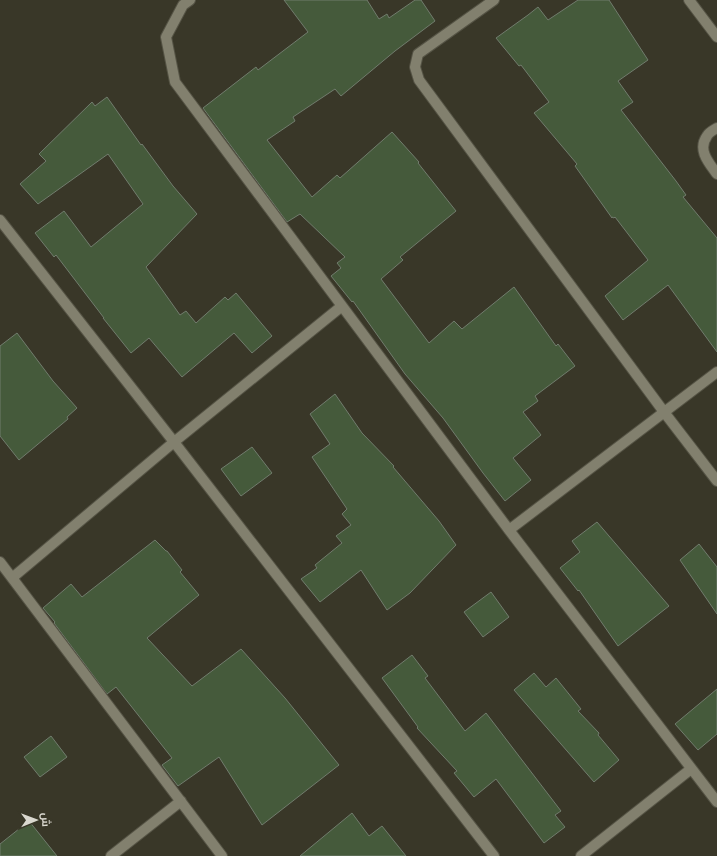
<svg xmlns="http://www.w3.org/2000/svg" width="717" height="856" viewBox="0 0 717 856" font-family="Lato,Cairo,sans-serif">
<rect width="100%" height="100%" fill="#393728"/>
<path fill="#455a3b" stroke="#717c6d" d="M284,0H367L379,19L387,14L389,18L415,0H421L435,21L395,51L341,96L335,89L293,117L295,121L267,140L312,197L337,175L340,178L392,132L419,162L418,163L456,211L400,257L403,260L381,279L429,343L454,321L462,329L514,287L556,346L558,344L575,366L535,396L538,401L523,412L541,435L513,458L531,480L505,501L483,473L443,418L405,374L353,301L352,302L331,276L341,268L337,263L345,257L300,214L287,222L203,108L256,67L258,70L308,32Z
M578,0H609L648,60L618,81L633,102L621,110L676,181L686,195L683,197L717,238V352L668,285L623,320L605,296L648,260L615,217L614,218L612,217V218L575,166L577,164L534,113L549,102L521,65L519,66L496,38L528,15L538,7L548,20Z
M107,97L141,145L142,144L173,186L197,214L146,267L180,315L186,311L196,323L225,297L228,300L236,293L272,336L252,353L234,333L182,377L149,338L131,353L103,318H104L56,255L54,257L35,233L64,211L91,247L143,204L108,154L38,204L20,184L46,161L39,154L92,102L95,106Z
M17,333L53,381L77,408L67,417L68,419L19,460L0,436V346Z
M335,394L362,433L394,466L393,467L439,521L456,545L410,593L387,610L361,570L320,602L301,579L317,568L315,565L342,543L336,536L351,525L342,514L347,509L312,457L330,444L310,414Z
M252,447L272,473L241,496L221,469Z
M597,522L669,606L618,646L579,590L578,591L560,568L580,552L572,541Z
M155,540L166,551H167L182,570L180,572L199,595L147,638L192,686L241,649L285,698L339,765L262,825L219,757L178,786L162,765L172,758L116,687L107,694L54,623L55,622L43,608L71,584L82,597Z
M699,544L717,567V614L680,560Z
M491,592L509,617L483,637L464,612Z
M412,655L428,676L425,678L465,731L486,713L561,811L555,815L565,827L544,843L496,779L474,797L454,773L457,771L417,728L418,727L382,678Z
M534,673L546,687L556,678L581,709L578,711L599,733L598,735L619,760L594,782L514,690Z
M717,689V734L698,750L675,724Z
M51,736L67,757L40,777L24,757Z
M352,813L369,836L382,826L406,856H300Z
M29,821L57,856H0V844Z"/>
<g fill="none" stroke-linecap="round" stroke-linejoin="round">
<defs>
<path id="minor" d="M190,0L183,5L166,37L175,82L509,530L717,802
M494,0L418,54L415,67L419,80L664,412L717,481
M689,0L717,37
M717,128C714,130 709,132 707,136C697,150 709,163 717,174
M0,220L174,442L494,856
M509,530L717,372
M0,562L222,856
M12,578L174,442L342,306
M111,856L181,801
M581,856L691,769"/>
</defs>
<use href="#minor" stroke="#555345" stroke-width="12"/>
<use href="#minor" stroke="#82806e" stroke-width="10"/>
</g>
<g transform="translate(36 820) rotate(89)" stroke="#393728" stroke-width="3" paint-order="stroke">
<path d="M0-3L7 15L0 10L-7 15Z" fill="#dad8cf"/>
<text y="-6" font-size="11" font-weight="bold" text-anchor="middle" fill="#dad8cf">ش</text>
</g>
</svg>
